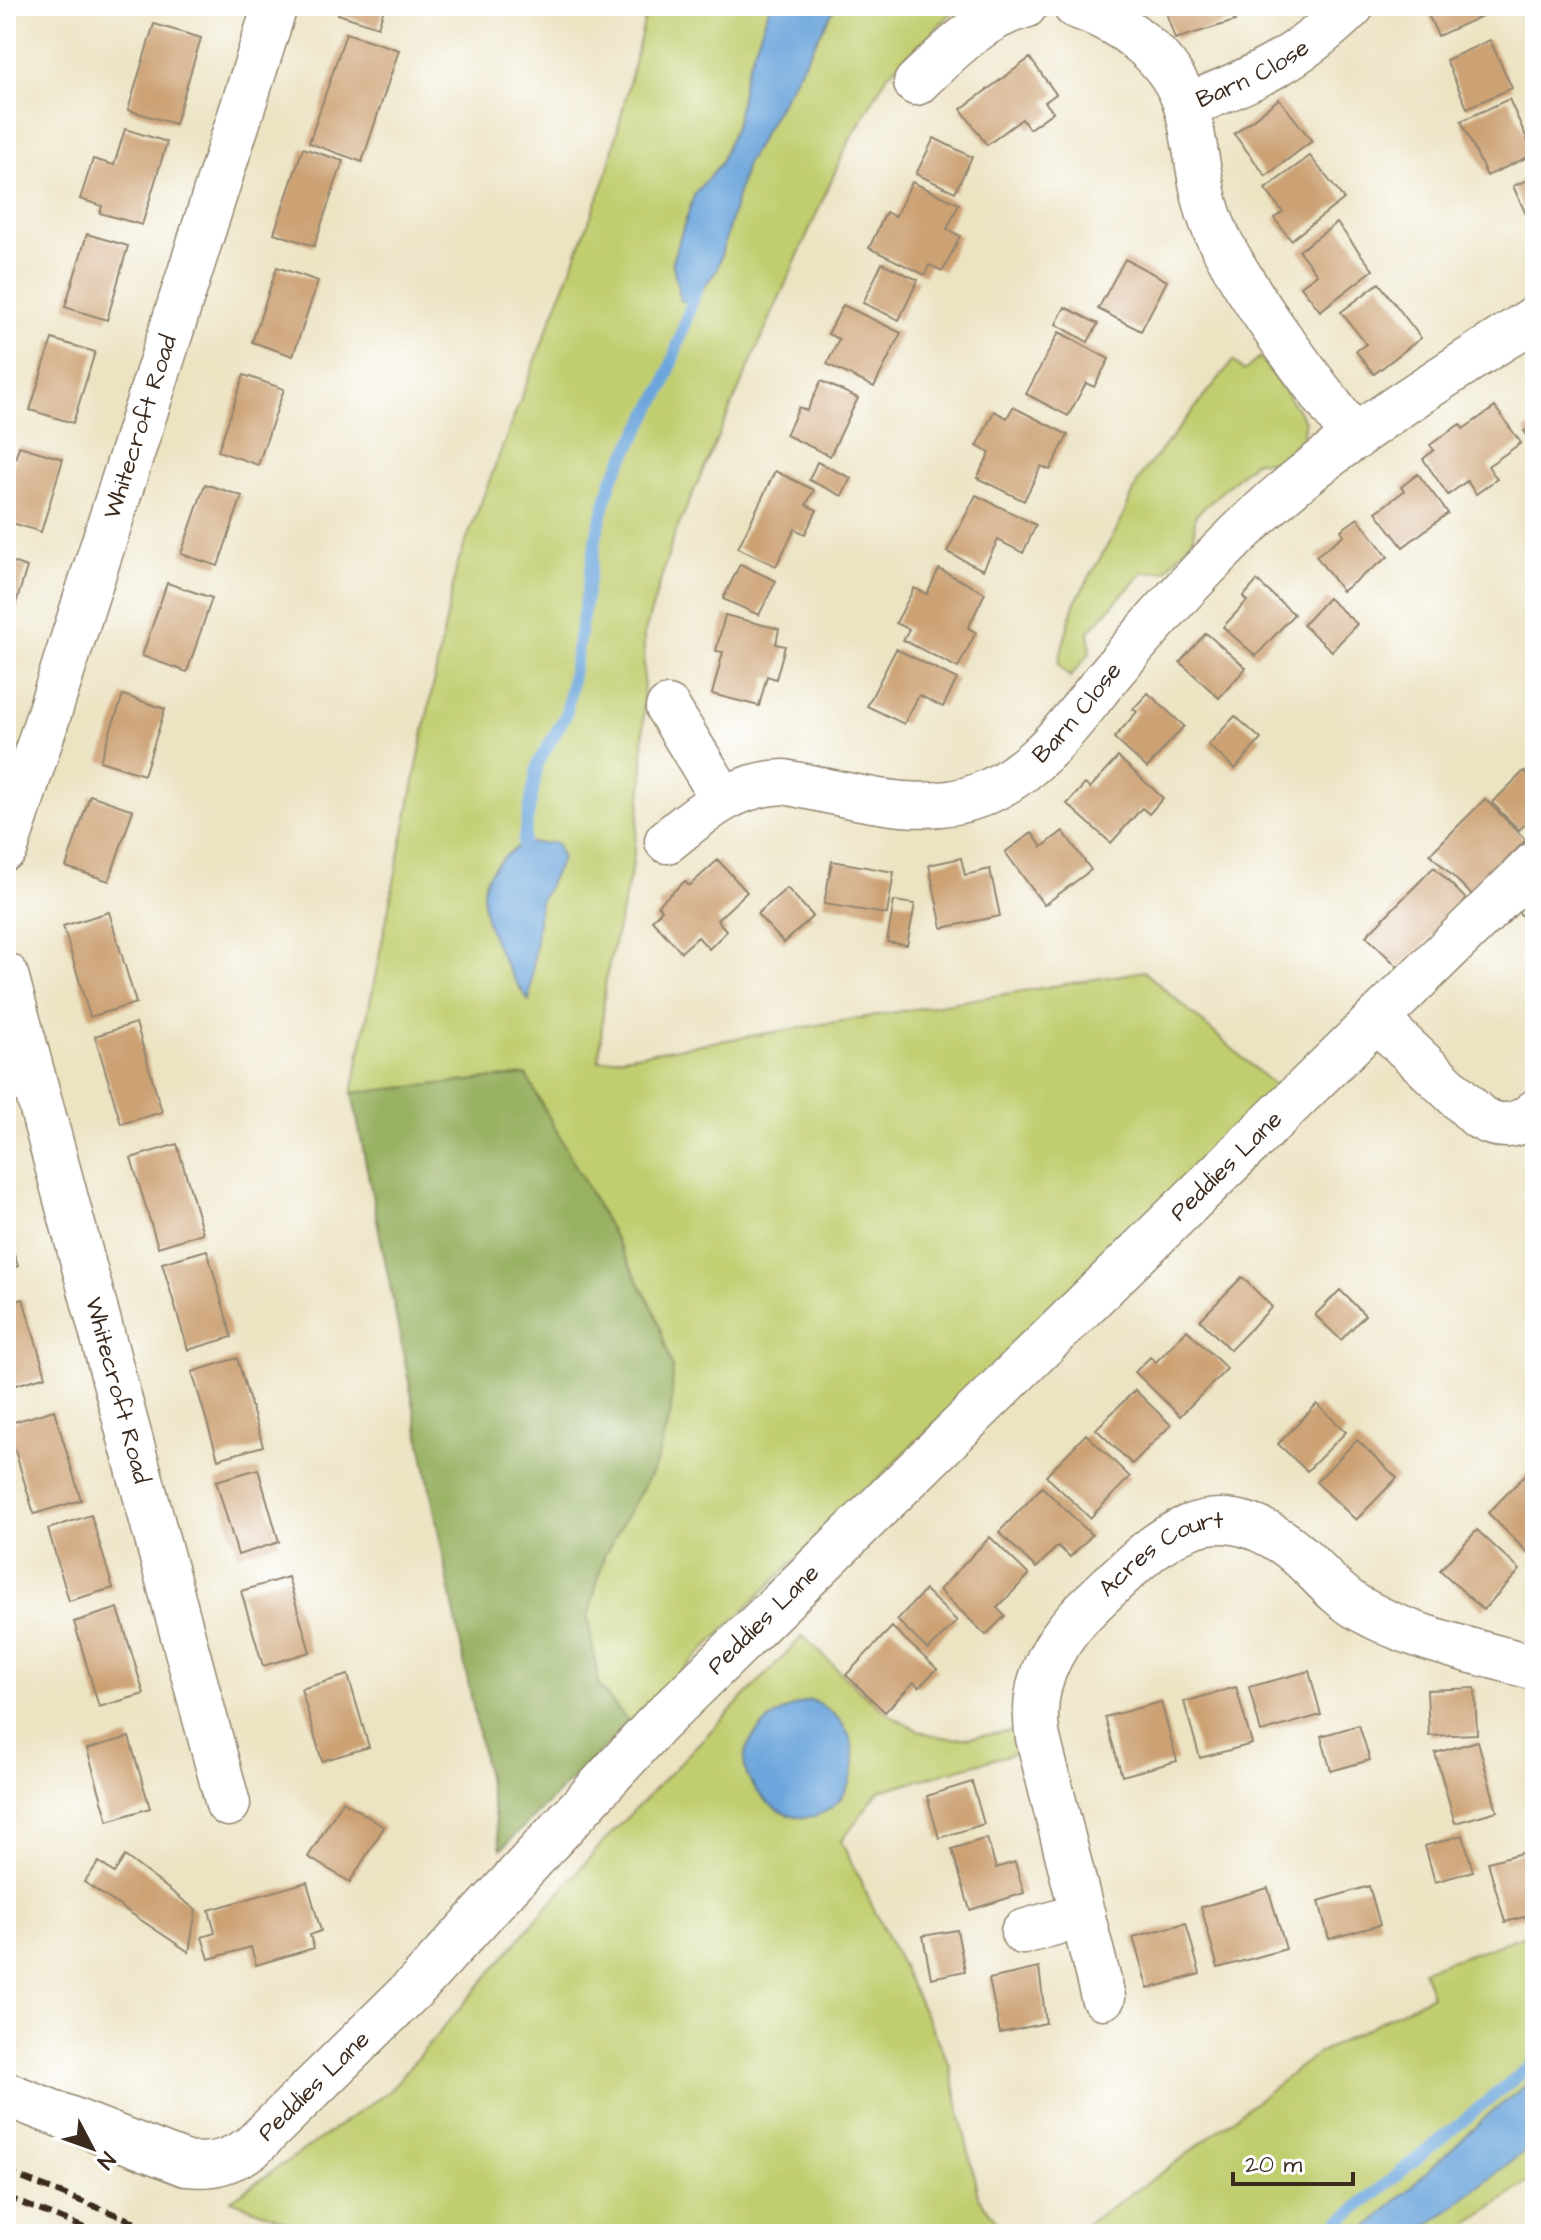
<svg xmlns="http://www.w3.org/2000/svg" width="1541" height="2240" viewBox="0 0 1541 2240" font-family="'Architects Daughter',sans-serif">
<rect width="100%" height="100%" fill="#fff"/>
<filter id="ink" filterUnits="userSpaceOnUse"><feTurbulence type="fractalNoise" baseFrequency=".0125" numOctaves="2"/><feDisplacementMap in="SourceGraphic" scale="16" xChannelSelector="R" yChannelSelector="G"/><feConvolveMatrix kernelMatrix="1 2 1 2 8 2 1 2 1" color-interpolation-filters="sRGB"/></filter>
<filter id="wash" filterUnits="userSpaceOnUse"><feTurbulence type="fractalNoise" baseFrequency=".006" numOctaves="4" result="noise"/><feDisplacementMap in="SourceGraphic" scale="32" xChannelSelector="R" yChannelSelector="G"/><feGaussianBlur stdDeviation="1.8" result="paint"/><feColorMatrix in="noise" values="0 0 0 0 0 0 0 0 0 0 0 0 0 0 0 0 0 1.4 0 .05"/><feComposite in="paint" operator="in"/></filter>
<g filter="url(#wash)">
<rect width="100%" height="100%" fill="#ece3c3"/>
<path fill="#c1ce70" stroke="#7e7c47" stroke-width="2" d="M648,6L958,7L888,74L846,147L674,536L644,635L643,780L632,868L606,977L599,1061L1144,971L1277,1088L629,1723L599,1686L588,1618L604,1556L655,1466V1312L526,1075L352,1093L457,565L606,177Z
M1260,357L1305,421L1302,439L1278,462L1255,461L1195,516L1194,537L1165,571L1143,572L1089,631L1090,653L1070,677L1058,664L1074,604L1118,527L1141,475L1233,361L1244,371Z
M803,1636C845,1674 890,1733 950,1738C970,1740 993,1733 1013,1731L1023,1751L879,1791L841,1841L950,2066L978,2196L1006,2234H319L231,2200L388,2092L603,1842Z
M1535,1932V2177L1454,2234H1072L1174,2164L1318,2053L1432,1995L1423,1970Z"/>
<path fill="#98b162" stroke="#6a6e40" stroke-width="2" d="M526,1075L655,1312L673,1370L671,1413L655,1466L604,1556L588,1618L599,1686L629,1723L501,1849L352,1093Z"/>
<path fill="#6ca6dc" stroke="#54687d" stroke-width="2" d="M770,6H836L746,164L717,270L692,302L681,301L672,261L695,193L720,164L737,121L744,78Z
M523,843H556L562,859L540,902L529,1001C509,974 471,912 487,878C495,862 509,853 523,843Z
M811,1700C905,1742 825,1874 756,1790C721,1748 773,1710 811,1700Z
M1535,2078V2143L1434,2221L1410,2234H1365L1369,2226L1488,2115Z"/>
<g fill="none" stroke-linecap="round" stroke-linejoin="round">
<path stroke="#6ca6dc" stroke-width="12" d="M523,843L538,763L566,715L597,533L612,479L664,386L697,287
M1325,2234L1535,2062"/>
</g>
<g id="blocks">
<path fill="#cca173" d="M340,6H385L378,27L338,14Z
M1164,6H1230L1235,21L1175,39Z
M1424,6H1489L1491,12L1438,36Z
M154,24L201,38L175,124L128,110Z
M346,33L399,50L362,162L309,143Z
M1490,40L1512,88L1467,108L1446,60Z
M1030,58L1056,94L1045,102L1053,112L1029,129L1022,119L987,145L961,109Z
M1279,99L1312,141L1266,176L1234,134Z
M1509,99L1534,154L1487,176L1461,121Z
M125,129L167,142L142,225L100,213L102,206L80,199L93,159L114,165Z
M934,138L972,157L955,192L916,174Z
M303,148L343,161L314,246L274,233Z
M1310,156L1344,199L1291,240L1274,218L1283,212L1265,189Z
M1535,177V234L1513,186Z
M912,182L959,204L947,229L960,236L943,271L929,265L925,275L869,248L886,212L895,217Z
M1337,223L1373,270L1320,311L1301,286L1317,274L1299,251Z
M87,234L128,246L107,320L65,307Z
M1125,259L1167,281L1141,331L1098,309Z
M882,263L918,280L899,320L863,303Z
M277,267L318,281L293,356L252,342Z
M1379,283L1421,338L1374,374L1356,351L1366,344L1341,312Z
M843,305L901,333L874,387L827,364L839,339L828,334Z
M1065,307L1098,324L1088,342L1056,324Z
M1059,332L1109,359L1094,387L1086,383L1068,416L1026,394Z
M52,339L95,352L73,423L30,410Z
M244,375L284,389L258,465L218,451Z
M821,381L858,398L830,456L786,435L799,407L807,411Z
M1013,407L1068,435L1050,470L1041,466L1024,501L977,478L990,453L977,446L994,411L1007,418Z
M1495,407L1521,443L1488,466L1497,479L1476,494L1467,481L1448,495L1423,459L1434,450L1430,445L1460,424L1463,429Z
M1535,423V446L1524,431Z
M19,446L63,459L41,532L6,521V489Z
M817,462L851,478L842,496L809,480Z
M775,471L814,490L806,505L817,510L805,534L795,529L776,566L738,548Z
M1418,474L1448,513L1403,547L1376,512L1404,491L1401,487Z
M205,484L242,496L218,566L181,554Z
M976,495L1036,525L1023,553L998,540L983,570L947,552Z
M1358,518L1388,557L1342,591L1316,556L1344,535L1341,530Z
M6,560L27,567L7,633H6Z
M740,564L776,581L759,615L723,599Z
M939,569L985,593L968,628L976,632L958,668L903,640L909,629L896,623L914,588L927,594Z
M1257,581L1294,614L1256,656L1223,627L1247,601L1243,597Z
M167,583L212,598L187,672L142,656Z
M1328,598L1357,624L1332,651L1303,625Z
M725,615L779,629L776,644L785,646L776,679L767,676L759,706L712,694L723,652L716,651Z
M1206,633L1246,668L1219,698L1180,662Z
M896,649L957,679L943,707L919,695L904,724L867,706Z
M1148,693L1184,726L1147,768L1114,738L1137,712L1133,709Z
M123,695L165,709L144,775L100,761Z
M1235,716L1261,739L1235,769L1208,745Z
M1118,757L1163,798L1149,814L1142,808L1111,843L1067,804L1085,784L1090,788Z
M1524,771L1535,782V814L1519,830L1492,803Z
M90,795L133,810L109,881L66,867Z
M1485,799L1526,840L1472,895L1430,854Z
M1063,831L1091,870L1044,905L1005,852L1032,833L1042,847Z
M961,858L965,875L990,869L1000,916L942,928L929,865Z
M718,860L747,892L717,920L727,931L709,949L698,937L681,952L652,920L662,910L658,905L685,881L689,886Z
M832,861L894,872L887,914L824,904Z
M1434,867L1467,900L1400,969L1366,936Z
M787,888L813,916L784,943L757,914Z
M1535,891V929L1516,910Z
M894,901L915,904L907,945L887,942Z
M109,912L136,1003L90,1017L63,926Z
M136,1023L162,1112L121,1124L95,1036Z
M177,1144L203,1233L158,1247L131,1158Z
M6,1230L18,1266L6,1270Z
M207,1250L232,1337L188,1350L162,1263Z
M1242,1277L1272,1307L1230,1350L1200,1320Z
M1340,1290L1365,1315L1341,1340L1315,1315Z
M23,1299L46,1376L6,1388V1304Z
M1187,1330L1227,1369L1180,1416L1135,1372L1150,1357L1156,1362Z
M237,1358L263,1446L218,1459L192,1372Z
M1135,1390L1171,1425L1132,1464L1096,1429Z
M1317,1404L1346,1432L1307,1471L1278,1444Z
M54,1410L81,1500L34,1514L7,1424Z
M1086,1434L1130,1477L1090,1518L1046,1476Z
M1357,1440L1397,1478L1356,1520L1316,1482Z
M258,1469L279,1542L238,1555L216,1481Z
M1527,1473L1535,1481V1546L1528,1553L1488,1513Z
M1042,1487L1092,1535L1070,1557L1058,1546L1036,1568L999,1532Z
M91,1515L113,1588L69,1601L48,1529Z
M1477,1530L1520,1570L1483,1610L1440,1570Z
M990,1537L1029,1575L997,1608L1005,1616L986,1635L939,1590Z
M288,1577L310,1652L263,1666L241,1591Z
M925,1590L957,1621L928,1650L897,1620Z
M118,1608L144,1694L99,1707L74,1622Z
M892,1627L937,1669L919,1687L914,1682L885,1712L846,1675Z
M1309,1671L1321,1715L1261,1732L1249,1687Z
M348,1675L369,1747L322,1761L301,1689Z
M1236,1687L1252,1744L1200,1758L1184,1702Z
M1475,1688L1477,1734L1429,1736L1427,1690Z
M1161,1702L1177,1761L1122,1776L1105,1717Z
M1359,1725L1370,1760L1331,1771L1321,1736Z
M129,1737L150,1808L108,1821L87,1749Z
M1478,1741L1497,1811L1455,1823L1435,1753Z
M972,1782L984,1824L939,1838L927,1796Z
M343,1801L384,1827L350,1882L308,1857Z
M1463,1835L1473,1871L1435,1882L1425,1846Z
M987,1838L996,1868L1015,1862L1024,1893L970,1910L952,1849Z
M1533,1850L1535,1914L1505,1922L1488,1862Z
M125,1856L196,1910L189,1952L84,1882L99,1862L114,1873Z
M307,1882L321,1931L310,1935L314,1948L256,1965L251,1947L209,1959L202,1937L215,1933L209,1910Z
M1369,1886L1380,1925L1329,1939L1319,1901Z
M1268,1888L1286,1949L1218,1968L1201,1907Z
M1186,1923L1200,1974L1148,1989L1133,1937Z
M957,1930L965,1971L931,1978L923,1936Z
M1039,1968L1046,2023L1000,2033L989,1979Z"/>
</g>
</g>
<g filter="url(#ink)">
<use href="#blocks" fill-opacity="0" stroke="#948670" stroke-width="2"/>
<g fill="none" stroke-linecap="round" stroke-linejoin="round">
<defs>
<g id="minor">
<path d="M1075,6C1123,22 1172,57 1187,109C1199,154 1198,200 1221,243C1258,313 1308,375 1355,438"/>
<path d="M916,83C948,53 981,17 1025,6"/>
<path id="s1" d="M1186,106C1256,78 1297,60 1352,6"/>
<path d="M668,708L722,797"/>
<path id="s2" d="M667,841C704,811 734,784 784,782C845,793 920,819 980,795C1042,770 1074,717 1115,668C1159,616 1205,565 1255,518C1338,440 1439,380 1535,318"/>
<path id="s3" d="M6,848L275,6"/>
<path id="s4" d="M6,975L228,1804"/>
<path d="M1377,1020L1479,1117C1499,1129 1517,1128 1535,1112"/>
<path d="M1023,1932L1083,1915"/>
<path id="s5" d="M1103,1997L1038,1738C1028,1684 1054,1639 1092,1603C1150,1549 1200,1487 1284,1543C1312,1562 1332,1594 1362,1610C1415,1640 1477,1651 1535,1668"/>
<path id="s6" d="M6,2094L186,2164C213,2167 228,2162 251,2148L418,1984L656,1725L1535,864"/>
</g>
</defs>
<use href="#minor" stroke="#948670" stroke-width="47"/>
<use href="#minor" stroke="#fff" stroke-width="44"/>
<path stroke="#3b2a1e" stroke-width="6" stroke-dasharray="12 6" stroke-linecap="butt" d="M6,2172L166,2234
M6,2197L100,2234"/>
</g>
</g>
<g text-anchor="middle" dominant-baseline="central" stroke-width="7" stroke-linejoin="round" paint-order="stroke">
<g font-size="24" fill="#3b2a1e" stroke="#fff">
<text stroke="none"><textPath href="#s1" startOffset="74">Barn Close</textPath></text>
<text stroke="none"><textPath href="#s3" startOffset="442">Whitecroft Road</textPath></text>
<text stroke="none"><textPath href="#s2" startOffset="462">Barn Close</textPath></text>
<text stroke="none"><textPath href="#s6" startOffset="1646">Peddies Lane</textPath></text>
<text stroke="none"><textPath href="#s4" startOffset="430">Whitecroft Road</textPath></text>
<text stroke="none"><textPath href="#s5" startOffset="506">Acres Court</textPath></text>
<text stroke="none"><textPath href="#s6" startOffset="998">Peddies Lane</textPath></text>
<text stroke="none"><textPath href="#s6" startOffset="350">Peddies Lane</textPath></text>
</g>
</g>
<rect width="1541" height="2240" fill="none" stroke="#fff" stroke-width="32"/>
<g transform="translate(92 2148) rotate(131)" stroke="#ffffff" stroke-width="6" paint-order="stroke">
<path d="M0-6L14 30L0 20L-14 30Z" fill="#3b2a1e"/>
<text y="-12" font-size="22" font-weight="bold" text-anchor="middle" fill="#3b2a1e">N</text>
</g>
<path d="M1233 2172v12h120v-12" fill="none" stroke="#3b2a1e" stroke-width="4"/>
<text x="1245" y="2172" font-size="24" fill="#3b2a1e" stroke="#ffffff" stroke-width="6" paint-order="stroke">20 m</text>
</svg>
